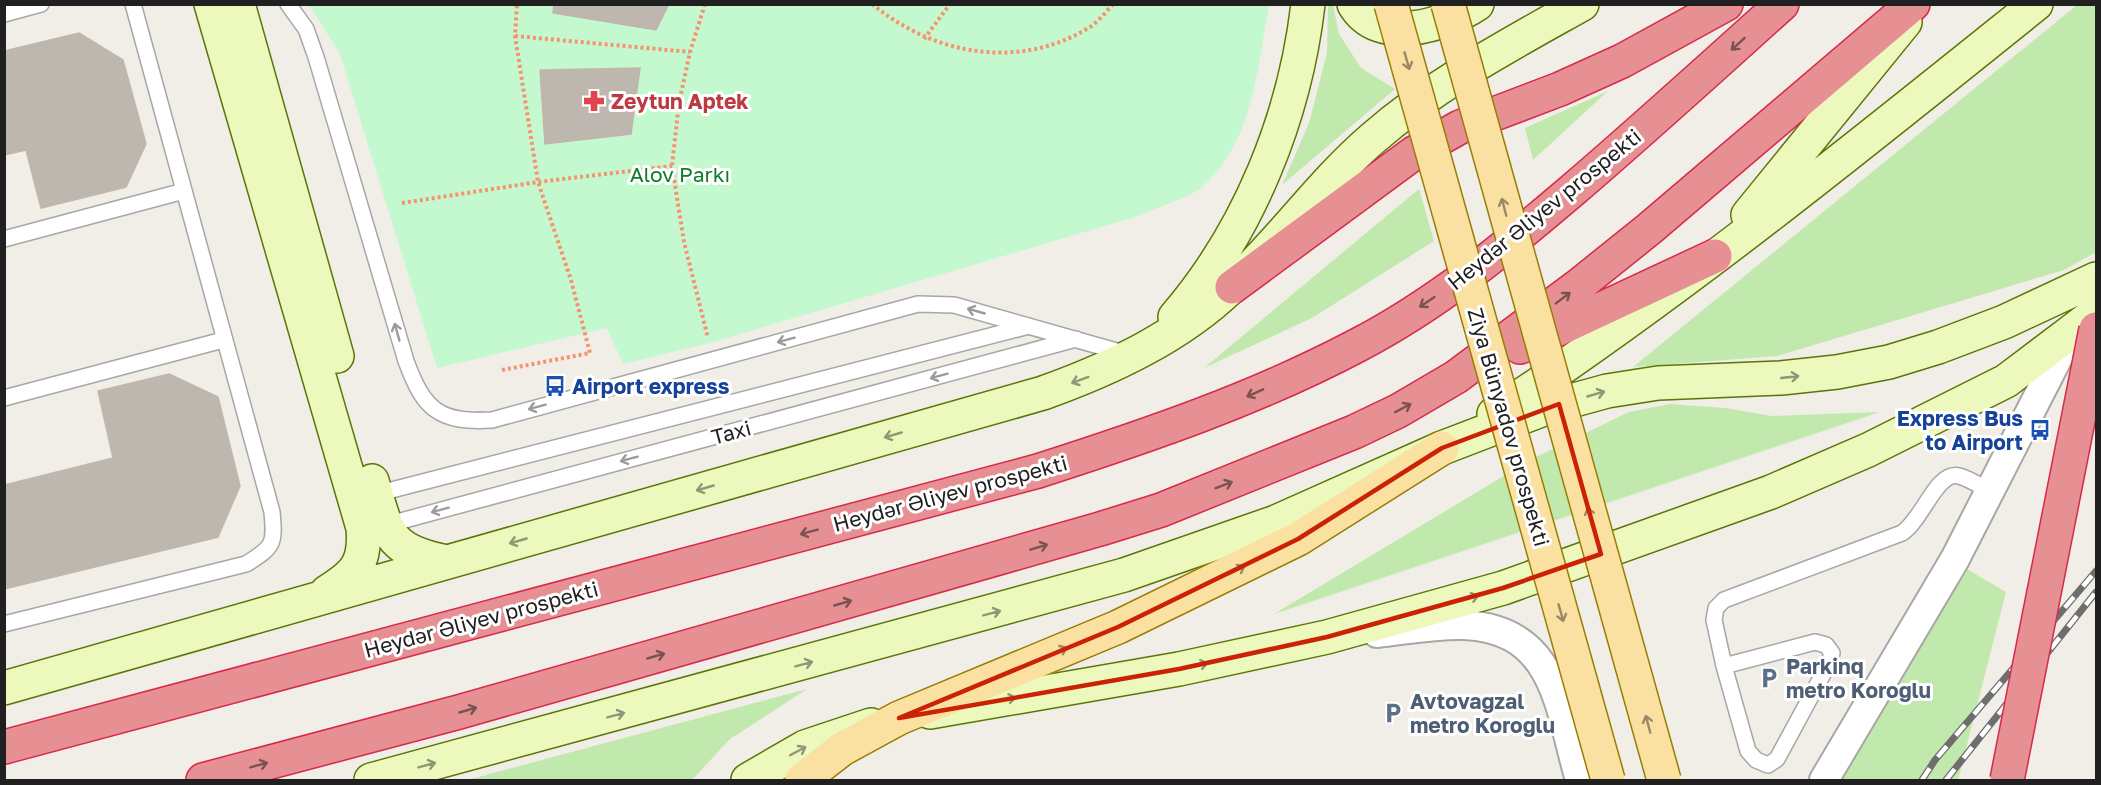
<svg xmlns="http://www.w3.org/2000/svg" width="2101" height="785" viewBox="0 0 2101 785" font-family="'Golos Text',sans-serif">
<rect width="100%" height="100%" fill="#f0eee6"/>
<path fill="#c2e9ad" d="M1328,5H1333L1339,34L1361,68L1395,89L1282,185L1309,123L1327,53Z
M2077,5H2096V252L2064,270L1777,356L1633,367Z
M1608,91L1533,160L1525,128Z
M1419,189L1434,241L1312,318L1204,368Z
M1670,404L1725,408L1772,416L1880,412L1274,614L1532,459L1629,412Z
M1965,568L2006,592L1958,780H1839Z
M807,689L730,739L692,780H467Z"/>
<path fill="#c4f9d0" d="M309,5H1269C1257,67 1254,142 1202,187C1191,197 1151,210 1135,217L710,343L623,364L607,328L437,368L340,54Z"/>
<path fill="#bdb7af" stroke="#c1b7a9" stroke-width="1.5" d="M554,4H669L656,30L553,13Z
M79,33L123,60L146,144L126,187L41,208L26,150L4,155V51Z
M640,68L631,134L545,144L540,70Z
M169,374L218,397L240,486L218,537L4,589V485L113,458L98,391Z"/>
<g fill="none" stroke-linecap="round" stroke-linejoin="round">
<defs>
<path id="lane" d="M288,4L306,29L316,57L406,361C424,410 439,423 492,420L918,304L954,305L1127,354
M4,14L41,4
M4,239L184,191
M4,398L223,340
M376,494L1029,326
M386,525L1076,339
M4,624L246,564C274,547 275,544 272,512L133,4
M1724,666L1815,642L1826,645L1832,653L1829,663L1777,759L1768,765L1756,760L1748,751L1724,666L1714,620L1716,608L1724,600L1902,533C1923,519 1937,470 1959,476C1970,479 1980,486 1990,491"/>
<path id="street" d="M1377,633C1405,630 1436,624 1464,625C1557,629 1559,709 1580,780
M1824,780L1955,559L2070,334"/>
<path id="secondary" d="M211,4L363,528C366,563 356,574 327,592
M238,4L337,356
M1354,4C1378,46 1444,26 1477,4
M1748,215L1905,22
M1175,317C1249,231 1295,117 1308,4
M1494,414C1683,289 1859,146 2036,4
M372,481C388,535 388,550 446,562
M4,688L1043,393C1110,369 1179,337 1231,287C1281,241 1320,184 1372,139C1435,84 1509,45 1582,4
M930,712L1179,669L1327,637L1503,588L1771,492L1868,450L2006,381L2096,313
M371,780L1124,575L1276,522L1442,448L1549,407L1607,391L1658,383L1781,378L1837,372L1889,362L1938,347L2004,322L2096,279
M748,780L805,747L871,725"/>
<path id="primary" d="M802,780L842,749L899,718L1118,627L1298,539L1442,448"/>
<path id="highway" d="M1232,287L1414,153L1460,127L1560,89L1622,61L1726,4
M1520,347L1715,256
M4,747L1038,471C1147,436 1256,399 1358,345C1437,304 1507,246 1575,188C1645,128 1713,66 1782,4
M203,780L459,712L1100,529L1161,510L1354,432L1398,411L1456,377L1578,286L1649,229L1913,4"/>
</defs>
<use href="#lane" stroke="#a7a7a7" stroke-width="18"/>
<use href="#street" stroke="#a7a7a7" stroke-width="32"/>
<use href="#secondary" stroke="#5a7607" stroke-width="36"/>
<use href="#primary" stroke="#987d03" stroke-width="36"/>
<use href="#highway" stroke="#d8294b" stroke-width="36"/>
<path stroke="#f79270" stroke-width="4" stroke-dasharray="3 3" stroke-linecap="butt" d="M705,4L690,52L679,103L672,166L684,242L708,338
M872,4C934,55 1019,71 1090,27C1098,22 1106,12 1113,4
M515,36L690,52
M924,39L950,4
M402,203L538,182L672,166
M502,370L590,353L571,280L538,182L515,36L517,4"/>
<use href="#lane" stroke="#fff" stroke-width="15"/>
<use href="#street" stroke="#fff" stroke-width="28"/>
<use href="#secondary" stroke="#ecf8bc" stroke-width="33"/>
<use href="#primary" stroke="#fae1a1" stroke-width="33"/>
<use href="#highway" stroke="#e69093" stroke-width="33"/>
<defs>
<path id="rail" d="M1922,780L1935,760L2096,571
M1946,780L2096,592"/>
</defs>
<use href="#rail" stroke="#6e6e6e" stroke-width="7"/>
<use href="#rail" stroke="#fff" stroke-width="4.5" stroke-dasharray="14" stroke-linecap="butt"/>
<defs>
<path id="primary-bridge" d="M1391,4L1608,780
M1448,4L1664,780"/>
<path id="highway-bridge" d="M2007,780L2096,329"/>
</defs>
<use href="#primary-bridge" stroke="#987d03" stroke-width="36" stroke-linecap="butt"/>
<use href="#highway-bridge" stroke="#d8294b" stroke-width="36" stroke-linecap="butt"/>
<use href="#primary-bridge" stroke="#fae1a1" stroke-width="33"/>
<use href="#highway-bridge" stroke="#e69093" stroke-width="33"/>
</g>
<defs><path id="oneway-shaft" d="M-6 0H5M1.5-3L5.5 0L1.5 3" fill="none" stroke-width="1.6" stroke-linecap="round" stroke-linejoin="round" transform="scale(1.5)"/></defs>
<g stroke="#795254">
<use href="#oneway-shaft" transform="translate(1738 44) rotate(138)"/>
<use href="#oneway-shaft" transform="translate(1563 298) rotate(-37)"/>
<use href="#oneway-shaft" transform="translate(1427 302) rotate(146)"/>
<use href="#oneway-shaft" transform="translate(1255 393) rotate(156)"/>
<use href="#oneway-shaft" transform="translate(1403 408) rotate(-28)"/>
<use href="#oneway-shaft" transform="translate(1224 485) rotate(-21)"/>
<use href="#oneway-shaft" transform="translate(809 532) rotate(165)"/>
<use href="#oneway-shaft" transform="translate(1039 547) rotate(-17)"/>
<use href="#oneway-shaft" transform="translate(843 603) rotate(-16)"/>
<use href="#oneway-shaft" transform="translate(656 656) rotate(-16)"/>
<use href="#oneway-shaft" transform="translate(468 710) rotate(-16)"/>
<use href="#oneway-shaft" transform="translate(259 765) rotate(-15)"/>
</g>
<g stroke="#988a67">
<use href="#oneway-shaft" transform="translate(1407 61) rotate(74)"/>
<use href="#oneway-shaft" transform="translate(1504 207) rotate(-105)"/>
<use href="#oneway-shaft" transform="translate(1590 516) rotate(-105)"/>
<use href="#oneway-shaft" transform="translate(1237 570) rotate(-27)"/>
<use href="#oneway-shaft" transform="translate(1561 613) rotate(74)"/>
<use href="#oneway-shaft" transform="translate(1059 651) rotate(-23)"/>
<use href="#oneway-shaft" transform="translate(1648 724) rotate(-105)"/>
</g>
<g stroke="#9b9b9b">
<use href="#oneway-shaft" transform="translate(976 311) rotate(-164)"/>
<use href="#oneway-shaft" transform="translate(397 332) rotate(-106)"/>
<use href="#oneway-shaft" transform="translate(786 340) rotate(165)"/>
<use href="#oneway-shaft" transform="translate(939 376) rotate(165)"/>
<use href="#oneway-shaft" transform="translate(537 407) rotate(165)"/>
<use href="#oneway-shaft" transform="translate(629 459) rotate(165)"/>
<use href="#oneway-shaft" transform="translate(440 510) rotate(165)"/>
</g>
<g stroke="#909776">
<use href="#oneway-shaft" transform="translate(1790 377) rotate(-6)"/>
<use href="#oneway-shaft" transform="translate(1080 380) rotate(160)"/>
<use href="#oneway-shaft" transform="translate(1596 394) rotate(-16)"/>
<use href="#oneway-shaft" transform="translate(893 435) rotate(164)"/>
<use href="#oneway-shaft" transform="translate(705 488) rotate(164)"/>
<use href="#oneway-shaft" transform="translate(518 541) rotate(164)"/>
<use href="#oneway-shaft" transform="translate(1470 598) rotate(-16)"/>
<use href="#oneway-shaft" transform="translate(992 613) rotate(-15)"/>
<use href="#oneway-shaft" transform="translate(804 664) rotate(-15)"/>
<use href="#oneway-shaft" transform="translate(1199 665) rotate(-12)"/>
<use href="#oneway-shaft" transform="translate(1007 699) rotate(-10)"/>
<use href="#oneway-shaft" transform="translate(616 715) rotate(-15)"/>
<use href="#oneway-shaft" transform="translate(798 751) rotate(-28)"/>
<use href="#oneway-shaft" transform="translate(427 765) rotate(-15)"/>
</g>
<path fill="none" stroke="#cb2104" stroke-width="4.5" stroke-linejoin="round" d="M1559,404L1601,554L1503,588L1327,637L1179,669L899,718L1118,627L1298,539L1442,448Z"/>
<defs>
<symbol id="pharmacy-bare" viewBox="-9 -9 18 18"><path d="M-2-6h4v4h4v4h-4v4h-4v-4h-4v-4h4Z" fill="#e0444e" stroke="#fff" stroke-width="2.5" paint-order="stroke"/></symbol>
<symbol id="bus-bare" viewBox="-9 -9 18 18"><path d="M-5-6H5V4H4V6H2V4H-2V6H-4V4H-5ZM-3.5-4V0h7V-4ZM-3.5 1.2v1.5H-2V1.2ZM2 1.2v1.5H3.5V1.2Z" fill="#1a4fb4" stroke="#fff" stroke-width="2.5" paint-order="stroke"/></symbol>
<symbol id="parking-bare" viewBox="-9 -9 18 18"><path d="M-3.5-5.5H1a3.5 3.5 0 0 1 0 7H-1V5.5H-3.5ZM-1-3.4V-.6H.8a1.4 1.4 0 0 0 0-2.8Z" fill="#5c6f8a" stroke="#fff" stroke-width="2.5" paint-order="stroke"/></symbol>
</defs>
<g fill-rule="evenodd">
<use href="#pharmacy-bare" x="579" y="86" width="30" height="30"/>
<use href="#bus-bare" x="540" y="371" width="30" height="30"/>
<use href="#bus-bare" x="2025" y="415" width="30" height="30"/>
<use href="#parking-bare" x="1754" y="663" width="30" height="30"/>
<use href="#parking-bare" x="1378" y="698" width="30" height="30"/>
</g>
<g text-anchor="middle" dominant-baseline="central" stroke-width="6" stroke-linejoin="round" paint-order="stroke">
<g font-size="21" font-weight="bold" fill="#be3a42" stroke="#fff" text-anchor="start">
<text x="611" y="101">Zeytun Aptek</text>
</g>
<g font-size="21" fill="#0e7d28" stroke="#fff">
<text x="680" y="174">Alov Parkı</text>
</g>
<g font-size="21" fill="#202020" stroke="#fff">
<text transform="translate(1544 209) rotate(-39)">Heydər Əliyev prospekti</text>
<text transform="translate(1509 427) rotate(74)">Ziya Bünyadov prospekti</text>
<text transform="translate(731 432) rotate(-15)">Taxi</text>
<text transform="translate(950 493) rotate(-15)">Heydər Əliyev prospekti</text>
<text transform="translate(481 619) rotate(-15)">Heydər Əliyev prospekti</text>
</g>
<g font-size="21" font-weight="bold" fill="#164399" stroke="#fff" text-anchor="start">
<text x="572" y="386">Airport express</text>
<text x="2023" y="418" text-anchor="end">Express Bus<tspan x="2023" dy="24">to Airport</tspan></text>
</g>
<g font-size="21" font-weight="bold" fill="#4e5e75" stroke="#fff" text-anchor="start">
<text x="1786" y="666">Parkinq<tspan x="1786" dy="24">metro Koroğlu</tspan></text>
<text x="1410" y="701">Avtovağzal<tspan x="1410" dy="24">metro Koroğlu</tspan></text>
</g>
</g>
<rect width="2101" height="785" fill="none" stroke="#202020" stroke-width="12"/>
</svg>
